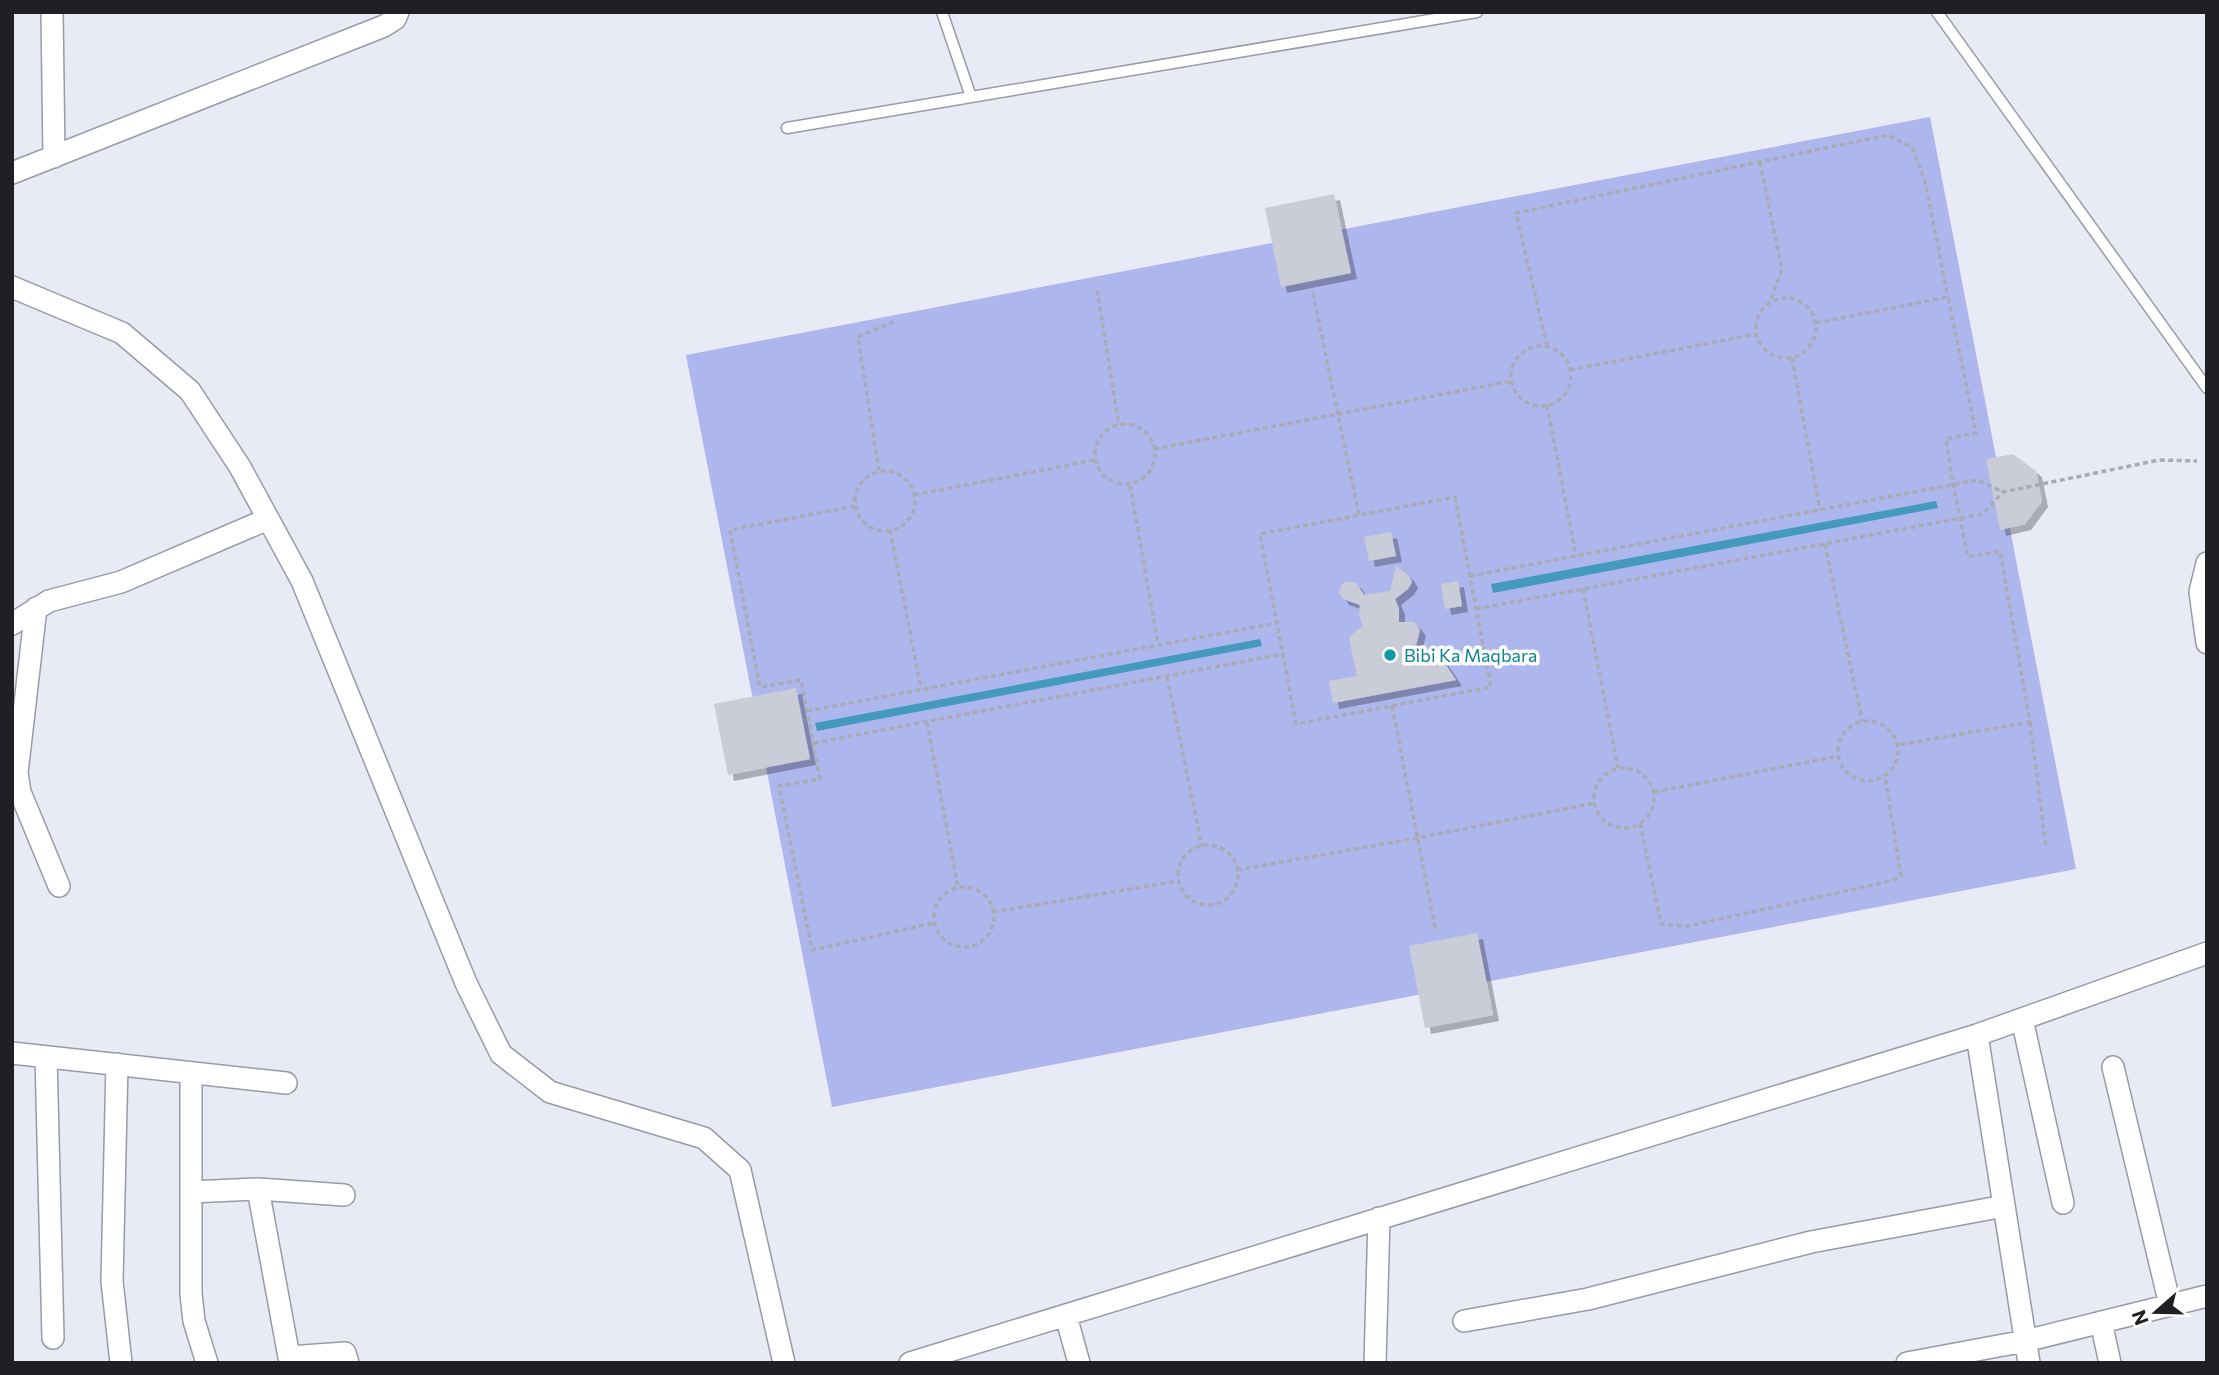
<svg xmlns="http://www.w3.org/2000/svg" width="2219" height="1375" viewBox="0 0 2219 1375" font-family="Commissioner,sans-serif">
<defs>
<filter id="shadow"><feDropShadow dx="6" dy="6" stdDeviation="0" flood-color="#0004"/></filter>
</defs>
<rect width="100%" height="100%" fill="#e8eaf5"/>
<path fill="#aeb6ee" d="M1930,117L2076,869L832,1107L686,355Z"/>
<path fill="#439abd" d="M1936,501L1938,508L1493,593L1491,584Z
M1260,639L1262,646L817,731L815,723Z"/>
<path fill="#caccd7" filter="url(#shadow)" d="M1334,194L1351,273L1281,287L1265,208Z
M2013,454L2036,471L2042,501L2025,524L2000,530L1986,459Z
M1391,532L1396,556L1369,561L1364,537Z
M1396,566L1408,575L1412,582L1408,589L1395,599L1399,609V622H1414L1420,630L1413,657L1425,654L1426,662L1442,659L1456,680L1333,703L1329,681L1357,676L1349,639L1352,634L1363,626L1359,615L1360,605L1343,599L1339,593L1341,586L1345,582H1355L1364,595L1390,591Z
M1458,581L1462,606L1445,609L1441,584Z
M796,688L810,759L728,775L714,704Z
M1477,933L1493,1015L1425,1028L1409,946Z"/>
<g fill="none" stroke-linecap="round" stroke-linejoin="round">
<defs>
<path id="service" d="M942,12L971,97
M1937,12L2207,388
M787,128L1477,12"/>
<path id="minor" d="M52,12L54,157
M12,173L384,26L395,19L398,12
M12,287L122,333L190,391L240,467L302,581L466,983L501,1054L550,1092L704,1138L740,1170L784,1363
M2207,563L2200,592L2207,643
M36,608L17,773L20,792L59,886
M12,624L49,601L121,582L268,519
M2022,1019L2063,1203
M1977,1035L2029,1363
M12,1053L286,1083
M46,1057L53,1338
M117,1064L112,1281L121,1363
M2113,1067L2170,1305
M191,1073V1294L194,1321L207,1363
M258,1189L289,1357L345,1353L348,1363
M191,1192L258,1189L344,1195
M1066,1316L1079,1363
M1464,1321L1588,1299L1811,1242L2004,1206
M2101,1322L2110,1363
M910,1363L1977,1035L2207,953
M1375,1363L1379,1218
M1907,1363L2025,1341L2207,1296"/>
</defs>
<use href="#service" stroke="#989aa5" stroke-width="13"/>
<use href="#minor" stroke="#989aa5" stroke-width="24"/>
<path stroke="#a9abb3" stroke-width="3.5" stroke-dasharray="5 3.5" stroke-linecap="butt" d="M1760,162L1782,270L1770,302
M1097,290L1119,425
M1313,293L1359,516
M1756 328a30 30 0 1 1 60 0a30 30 0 1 1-60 0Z
M1816,323L1948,297L1976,433L1946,439L1953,484L1968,557L2000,551L2030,722L1898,745
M1547,346L1516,213L1888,135L1912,147L1925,181L1948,297
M1511 376a30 30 0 1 1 60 0a30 30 0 1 1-60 0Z
M1792,358L1820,510
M1570,370L1756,334
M1547,405L1576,556
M1095 454a30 30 0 1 1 60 0a30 30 0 1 1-60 0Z
M1154,449L1512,381
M879,471L858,337L893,322
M855 501a30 30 0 1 1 60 0a30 30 0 1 1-60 0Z
M1130,485L1158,644
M914,495L1095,460
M1455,497L1491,687L1296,724L1260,534Z
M855,506L730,530L760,687L801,680L820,779L779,786L812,950L934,923
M890,530L921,689
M1825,544L1862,721
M1470,576L1977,480L2003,492
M1583,589L1618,768
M1476,609L1983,514L2003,492L2159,460L2197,461
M1167,677L1202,846
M1392,706L1436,932
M807,711L1276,623
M1838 751a30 30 0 1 1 60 0a30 30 0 1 1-60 0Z
M927,722L958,888
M2030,722L2046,847
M814,743L1283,654
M1594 798a30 30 0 1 1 60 0a30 30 0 1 1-60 0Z
M1654,792L1839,756
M1640,823L1661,924L1688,926L1891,881L1901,876L1885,776
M1178 875a30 30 0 1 1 60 0a30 30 0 1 1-60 0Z
M1237,870L1417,838L1595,803
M934 917a30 30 0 1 1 60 0a30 30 0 1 1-60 0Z
M993,912L1178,881"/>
<use href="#service" stroke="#fff" stroke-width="10"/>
<use href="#minor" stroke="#fff" stroke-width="21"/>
</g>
<circle fill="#0f9aa8" stroke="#fff" stroke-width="2.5" cx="1390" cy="655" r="7"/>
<g text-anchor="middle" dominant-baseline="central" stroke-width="7" stroke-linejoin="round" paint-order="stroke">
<g font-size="18" fill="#0d838f" stroke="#fff" text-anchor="start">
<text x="1404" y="655">Bibi Ka Maqbara</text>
</g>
</g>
<rect width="2219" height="1375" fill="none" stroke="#1f2024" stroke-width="28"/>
<g transform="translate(2156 1312) rotate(250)" stroke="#ffffff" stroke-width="5" paint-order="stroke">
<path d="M0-5L12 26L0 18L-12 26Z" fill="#1f2024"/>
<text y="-10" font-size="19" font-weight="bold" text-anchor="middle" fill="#1f2024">N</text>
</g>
</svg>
